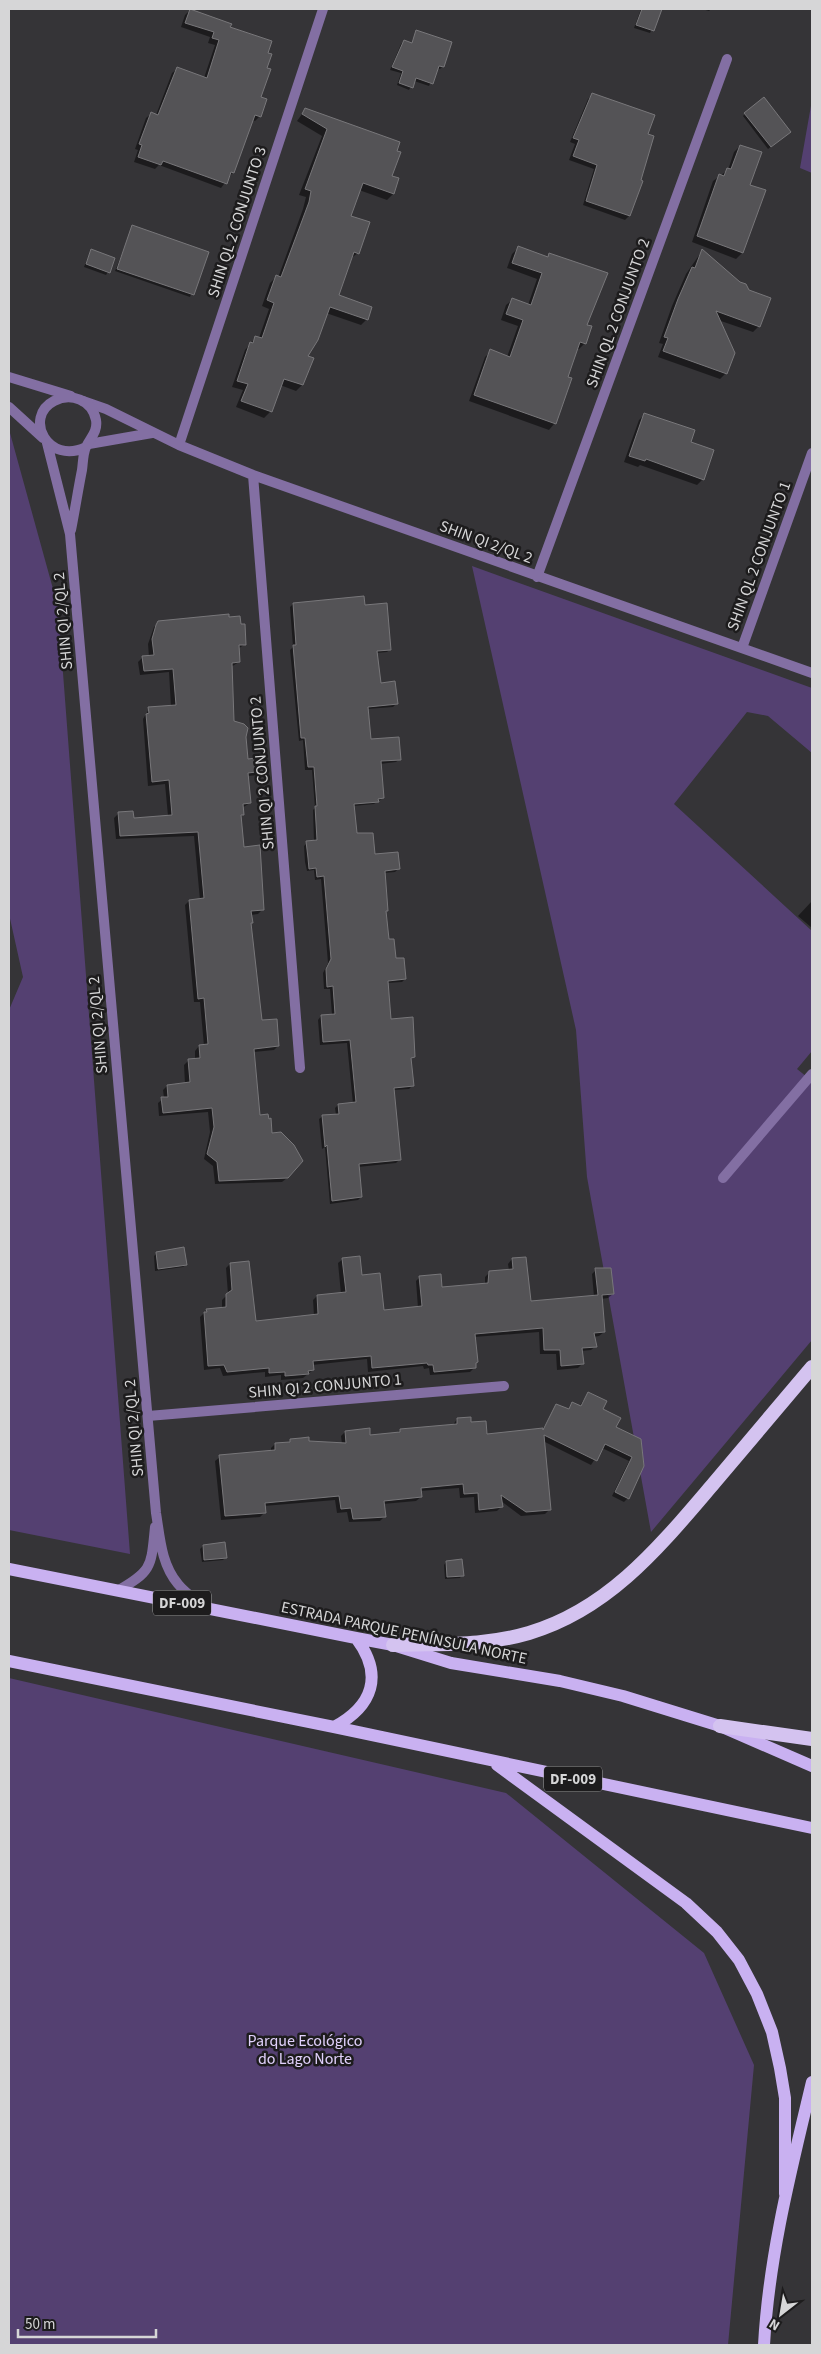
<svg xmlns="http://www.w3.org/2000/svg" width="821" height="2354" viewBox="0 0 821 2354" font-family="'Source Sans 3',sans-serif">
<rect width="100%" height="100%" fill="#353437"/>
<path fill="#544071" d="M812,100V173L800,168Z
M10,433L58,607L130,1554L9,1530V1010L23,977L9,914Z
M472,566L812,688V753L768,716L747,712L674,804L812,931V1051L797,1069L812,1081V1340L651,1532L587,1177L576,1030Z
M9,1678L506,1793L704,1953L754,2065L728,2345H9Z"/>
<path fill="#0007" d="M641,9H662L650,33L634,28Z
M702,9H711L709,11Z
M190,10L228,27L267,54L259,98L260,116L255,121L252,120L233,172L221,188L159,165L155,169L134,162L138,150L135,149L146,118L151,114L156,115L172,73L177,69L204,78L215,45L208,43L210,37L181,27L185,15Z
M416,32L442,67L440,69L437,68L429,86L414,81L409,90L397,85L401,73L390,70L401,44L404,41L411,44Z
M592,95L646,135L639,181L641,182L629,216L625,220L583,205L594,169L569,160L575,144L570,142L588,99Z
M305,110L391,177L398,179L393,194L387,200L359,190L350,216L358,253L350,259L337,296L367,319L361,325L326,313L307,357L302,385L296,391L280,385L270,412L264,418L236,407L243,390L232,387L245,350L256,337L259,338L269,309L262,306L270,283L276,277L278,278L303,209L306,197L299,195L322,136L297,121Z
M745,114L787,134L768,149L743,116Z
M740,146L748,186L742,253L736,259L692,242L713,181L728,170L734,152Z
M133,226L208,253L190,297L115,271Z
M518,248L546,258L550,254L586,325L585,343L579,349H577L567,377L570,379L554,424L549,430L469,401L485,357L491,351L507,357L518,326L501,320L506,305L512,300L528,305L537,279L507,268L512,254Z
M91,250L108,272L106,275L84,267Z
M702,251L759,326L753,332L718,320L726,373L720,379L658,357L663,344L659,343L672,306L686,274Z
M645,414L689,443L703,479L697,485L640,465L638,467L624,462L639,420Z
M293,604L363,606L390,649L387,652L376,653L380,684L396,704L393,707L367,709L370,741L400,759L396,762L380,764L383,798L374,804L353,806L356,835L374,856L398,869L395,872L384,873L387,911L385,913L388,940L394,959L405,979L402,982L387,983L390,1020L413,1057L410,1060L412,1086L409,1089L393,1090L399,1160L396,1163L358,1167L361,1197L358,1200L330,1204L325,1147L322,1149L319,1119L323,1116L336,1115L335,1108L338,1105L353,1104L347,1043L320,1045L318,1020L321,1016L332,1015L330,989H324L323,973L328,963L321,879L315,880L314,870L307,871L305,862L304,846L307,843L314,842L313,810L315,808L312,770H305L303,740L299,741L290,650L293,647L290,607Z
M159,623L245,644L238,649L239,662L231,667L233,722L244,737L247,760L263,771L259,775L248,776L250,803L242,808L243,814L240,818L242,848L262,910L258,914L251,915L250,924L261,1021L278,1046L274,1050L253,1052L259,1116L271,1134L287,1178L282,1182L215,1184L213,1166L204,1159L210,1132L208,1112L159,1116L158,1103L164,1098L163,1090L167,1086L185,1084L184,1065L188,1061L195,1060V1051L199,1046H204L200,1002H194L185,905L189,901L200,900L194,836L116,839L114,818L119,813L133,820L168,816L165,784L148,786L143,719L149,709L171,707L169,672L140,675L138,662L143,657H149L148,644L154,627Z
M812,901V928L798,916Z
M157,1253L186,1265L183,1267L155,1271L154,1256Z
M343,1259L361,1277L383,1311L418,1308L416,1281L420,1277L441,1288L485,1285V1277L490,1272L509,1271L508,1264L512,1259L529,1302L594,1297L592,1274L596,1270L613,1294L608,1298L601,1299L604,1332L599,1336L593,1337L596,1346L591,1350L581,1351L582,1364L578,1368L557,1370L556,1354H540L539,1332L474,1337L475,1367L470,1372L430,1375L429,1368L424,1369L423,1366L368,1372L367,1359L312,1365L313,1370L303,1378L281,1380V1375L265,1377V1372L223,1376L220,1368L204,1370L200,1317L207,1310L222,1309V1300L228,1294L226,1268L230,1264L254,1323L314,1316L313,1300L317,1296L341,1294L338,1263Z
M588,1393L614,1428L640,1439L628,1498L624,1502L612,1496L629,1461L602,1448L591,1465L543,1441L550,1509L545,1514L521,1516L501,1501V1507L497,1511L475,1513L474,1497L460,1498L459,1488L420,1491L421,1497L416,1501L383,1504L384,1517L380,1521L349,1522L347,1512L337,1513L335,1500L264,1506L265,1512L260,1517L221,1520L215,1461L220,1457L271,1451V1448L275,1444H287L291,1440L342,1444L341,1436L345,1432L369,1436L397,1433L400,1430L453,1425L457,1419L470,1424L485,1435L542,1430L557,1405L568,1410L573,1404L579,1407Z
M203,1546L225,1558L223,1560L202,1562L200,1549Z
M446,1562L462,1575L460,1578L445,1579L444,1565Z"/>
<path fill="#545356" stroke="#78777a" d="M190,9L232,24L230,27L272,41L268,53L272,54L267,68L271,69L261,97L267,99L261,117L255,115L234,173L231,172L227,184L163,161L161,165L138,157L142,145L139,144L151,112L158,115L177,67L207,78L219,40L212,38L214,32L185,23Z
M642,9H662L654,31L636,25Z
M416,30L452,42L444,67L439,66L433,84L416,78L413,88L399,83L403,71L392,67L404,40L412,43Z
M592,93L655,115L648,134L654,136L641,180L643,181L630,216L586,201L597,165L573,156L579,140L573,138Z
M764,97L791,132L771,147L744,113Z
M305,108L400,142L397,151L401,152L392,176L399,178L394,194L363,183L351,216L370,222L359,254L354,252L339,295L372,307L368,320L330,307L318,340L308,356L314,358L303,385L284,379L272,412L241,401L248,384L237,381L250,342L253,343L255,336L262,338L274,303L267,300L276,275L281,277L309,202L311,191L305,189L327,129L302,114Z
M740,145L762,152L750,185L766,190L743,253L697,236L719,174L724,176L727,168L731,169Z
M132,225L209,252L194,295L117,269Z
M518,246L548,257L549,253L608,273L587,325L592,326L586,344L580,342L568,377L572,378L556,424L474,395L490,349L510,357L523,320L506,314L512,298L531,305L542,273L512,263Z
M91,249L115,258L110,273L86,264Z
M702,249L740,282L746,284L749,290L771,298L760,327L716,311L735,353L727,374L663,351L668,338L664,337L678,299L692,267L695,268Z
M644,413L695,430L691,442L714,450L704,480L646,459L645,461L629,456Z
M364,596L365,605L387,603L391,650L377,651L381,683L395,681L398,704L368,707L371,739L399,737L401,760L381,761L384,798L378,799L379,802L354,804L357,833H373L375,854L398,852L400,869L385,871L388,911H386L389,939H394L396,958H404L406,979L388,981L391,1019L413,1017L415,1057L411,1058L414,1086L394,1088L401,1160L359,1164L362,1197L332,1201L327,1145L325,1147L322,1115L339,1114L338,1104L356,1102L350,1040L323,1042L321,1015L335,1014L333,986L327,987L326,969L331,959L324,876L317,877L316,868L309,869L308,858L306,841L317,840L315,806H317L314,767H308L305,738H301L293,645H296L293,603Z
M229,614V617L240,616L241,624H245L246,645H239L240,662L232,663L234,721L244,724L248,728L246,737L248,759L263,757L264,771L248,773L251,803L243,804L244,815H241L244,847L260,845L264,910L251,911L253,923H251L262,1020L277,1019L279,1046L254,1049L260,1115L268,1114L269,1119L271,1118L272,1133L281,1132L294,1145L303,1161L288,1178L219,1181L217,1162L207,1154L214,1127L212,1108L163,1113L161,1097H168L167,1085L190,1082L188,1059L200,1058L199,1045L208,1044L204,998L198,999L189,900L204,898L198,832L120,836L118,812L133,811L134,818L172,815L169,780L152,782L146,714L149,713L148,707L176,705L173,669L144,671L142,656L154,655L152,639L156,625L158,621Z
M184,1247L187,1265L158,1269L156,1252Z
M360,1256L362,1275L380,1273L384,1310L422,1306L419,1276L441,1274L442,1287L488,1283L489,1271L513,1269L512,1258L526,1257L531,1301L598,1295L595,1268H611L614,1294L602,1295L605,1332L594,1333L597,1347L582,1348L584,1364L561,1366L560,1350H544L543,1328L475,1334L478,1362L476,1363V1368L434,1372L433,1365H428L427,1363L372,1368L371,1356L313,1361L314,1370L308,1371L309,1374L285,1376V1372L269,1373V1368L227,1372L224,1365L208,1366L204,1312H207L206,1309L226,1307V1294L232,1290L230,1263L249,1261L256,1321L318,1314L317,1295L346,1292L342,1258Z
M588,1392L607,1401L603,1409L621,1418L616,1427L641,1439L644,1466L629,1499L615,1492L632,1457L605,1444L597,1461L544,1435L551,1510L526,1512L501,1495L503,1507L479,1510L478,1493L464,1494L463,1484L421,1488L422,1497L384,1501L386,1517L353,1519L351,1508L341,1509L339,1496L265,1503L266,1513L225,1516L219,1455L275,1450V1443L290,1442V1439L301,1438L309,1437V1441L346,1443L345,1431L370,1428V1435L400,1432V1429L457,1424V1418L471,1417V1422L486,1421L487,1434L543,1428V1430L556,1404L569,1409L572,1402L581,1406Z
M225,1542L227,1558L204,1560L203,1545Z
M462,1559L464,1576L447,1577L446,1561Z"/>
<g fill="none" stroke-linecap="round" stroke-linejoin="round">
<path stroke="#836fa3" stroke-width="10" d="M83,401L106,409L179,445L253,475L812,673
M89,444L152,433
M179,445L323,9
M253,475L300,1068
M537,577L727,59
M742,648L812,453
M723,1178L812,1074
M148,1416L504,1386"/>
<path stroke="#836fa3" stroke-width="10" d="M9,377L71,396
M9,407L43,438
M47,443L70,534L156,1513C160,1537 161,1564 178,1584C185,1593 196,1600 205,1607
M71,530C75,510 78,490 82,470C83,463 83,453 86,447C90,438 98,432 96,420C92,400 71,392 54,401C23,417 48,466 86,447
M117,1591C153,1571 151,1566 155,1527"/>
<path stroke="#c9b1f1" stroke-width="12" d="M9,1569L356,1638L393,1645L451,1663L560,1681L623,1696L720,1726L812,1766
M9,1661L334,1727L812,1828
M334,1727C373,1706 384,1675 356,1638
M497,1765L686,1903L717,1932L739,1960L757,1994L772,2032L780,2068L785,2098V2194
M764,2345C769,2255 791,2170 812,2082"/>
<path stroke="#d4c3f0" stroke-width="14" d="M393,1645C441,1643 481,1647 529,1633C610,1609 661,1545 714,1483C747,1444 780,1405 812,1367
M720,1726L812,1739"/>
</g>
<g text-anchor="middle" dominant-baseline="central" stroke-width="5" stroke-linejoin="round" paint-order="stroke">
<g fill="#1d1c1d" stroke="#9e9e9f" stroke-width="1">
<rect x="153" y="1590.5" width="58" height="25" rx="4"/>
<rect x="544" y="1766.5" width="58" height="25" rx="4"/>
</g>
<g font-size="15" font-weight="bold" fill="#d6d6d7">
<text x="182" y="1603">DF-009</text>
<text x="573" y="1779">DF-009</text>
</g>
<g font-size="16" fill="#d6d6d7" stroke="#1d1c1d">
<text transform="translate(237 222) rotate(-72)">SHIN QL 2 CONJUNTO 3</text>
<text transform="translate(618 313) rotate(-70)">SHIN QL 2 CONJUNTO 2</text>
<text transform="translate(486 542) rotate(20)">SHIN QI 2/QL 2</text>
<text transform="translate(759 556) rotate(-70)">SHIN QL 2 CONJUNTO 1</text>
<text transform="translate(63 621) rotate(-95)">SHIN QI 2/QL 2</text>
<text transform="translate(262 773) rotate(-95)">SHIN QI 2 CONJUNTO 2</text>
<text transform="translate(98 1025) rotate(-95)">SHIN QI 2/QL 2</text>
<text transform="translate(325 1386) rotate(-5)">SHIN QI 2 CONJUNTO 1</text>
<text transform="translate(134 1428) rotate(-95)">SHIN QI 2/QL 2</text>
<text transform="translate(404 1633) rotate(12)">ESTRADA PARQUE PENÍNSULA NORTE</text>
</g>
<g font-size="16" fill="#e1d1fc" stroke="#1d1c1d">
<text x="305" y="2041">Parque Ecológico<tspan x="305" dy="18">do Lago Norte</tspan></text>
</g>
</g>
<rect width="821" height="2354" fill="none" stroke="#d6d6d7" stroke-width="20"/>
<g transform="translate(781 2314) rotate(211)" stroke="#1d1c1d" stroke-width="4" paint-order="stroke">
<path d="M0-4L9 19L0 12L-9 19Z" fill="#d6d6d7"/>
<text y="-8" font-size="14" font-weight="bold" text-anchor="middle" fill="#d6d6d7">N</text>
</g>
<path d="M18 2329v8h138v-8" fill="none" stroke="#d6d6d7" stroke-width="2.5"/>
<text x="25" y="2329" font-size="15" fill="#d6d6d7" stroke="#1d1c1d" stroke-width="4" paint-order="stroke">50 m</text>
</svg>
